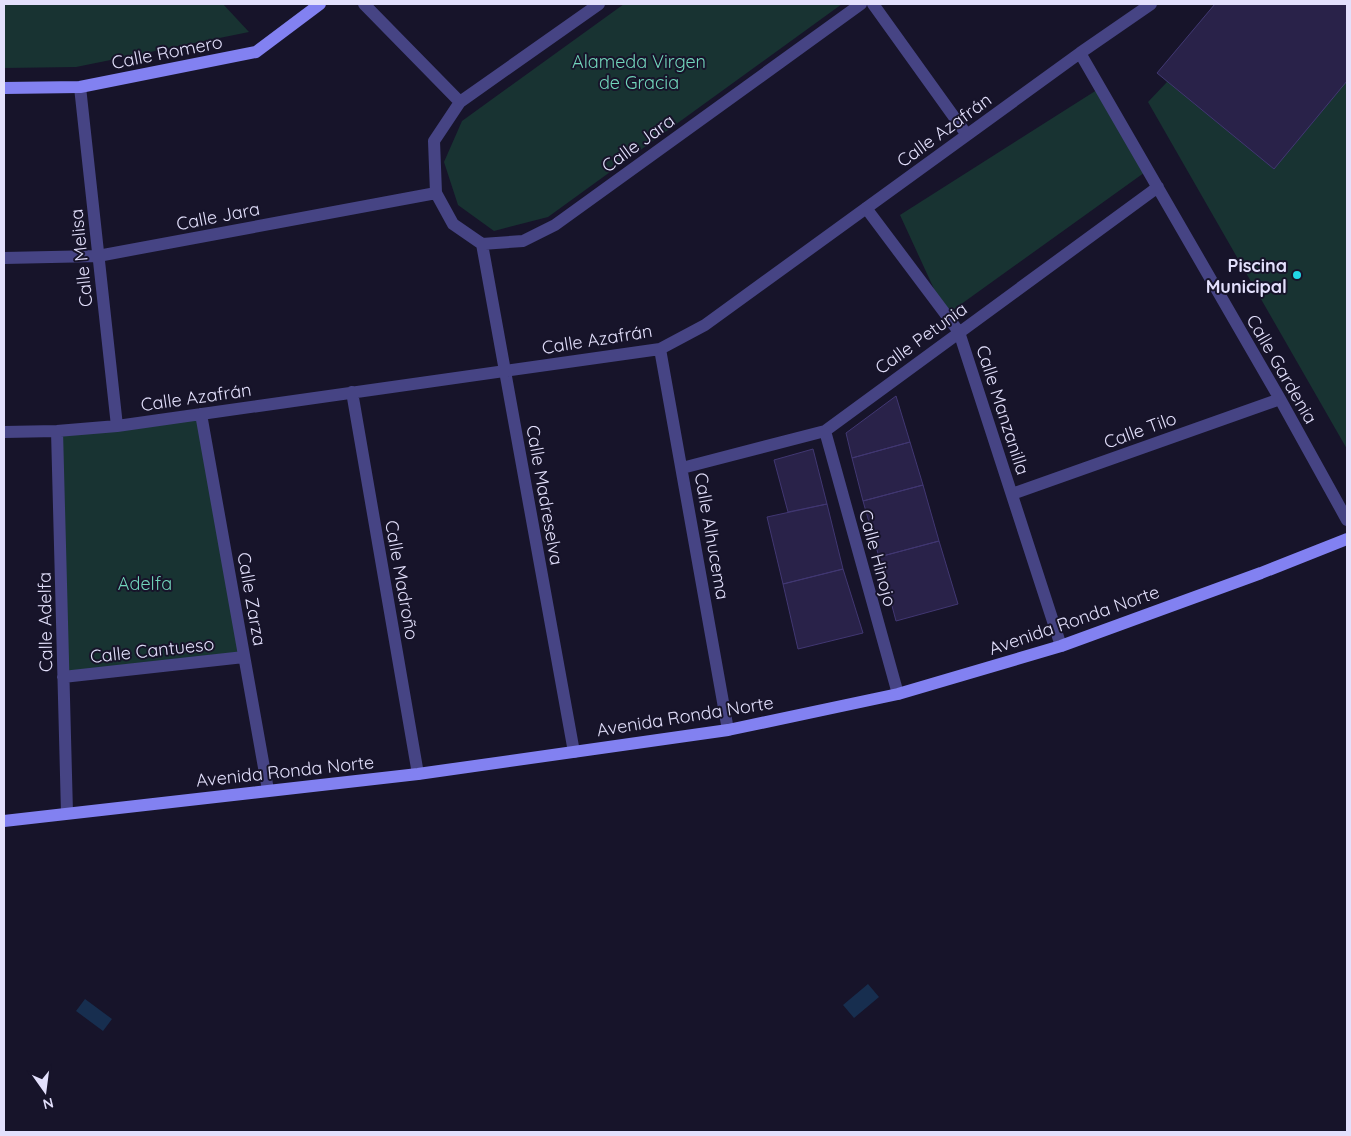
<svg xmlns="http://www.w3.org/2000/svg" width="1351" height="1136" viewBox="0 0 1351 1136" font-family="Quicksand,sans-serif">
<rect width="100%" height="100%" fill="#17142a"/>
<path fill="#183332" d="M4,4H223L249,32L76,67L4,68Z
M624,4H842L548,217L494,231L458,205L444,162L462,121Z
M1215,4H1347V449L1148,102L1167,82L1157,73Z
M1100,88L1148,170L946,315L900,215Z
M201,414L244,657L63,677L57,431Z"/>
<path fill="#172e4f" d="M868,984L879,997L854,1018L843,1005Z
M85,999L112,1019L103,1031L76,1011Z"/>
<path fill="#292249" stroke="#413772" d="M1215,4H1347V81L1274,169L1157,73Z
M896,396L910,442L852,458L846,433Z
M910,442L923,485L863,501L852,458Z
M813,449L827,504L788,512L774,460Z
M923,485L939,541L879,557L863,501Z
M827,504L843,569L783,584L767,517Z
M939,541L958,604L896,621L879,557Z
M843,569L863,633L798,649L783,584Z"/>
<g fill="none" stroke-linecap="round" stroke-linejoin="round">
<path stroke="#464484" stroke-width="12" d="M364,4L460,102
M599,4L460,102L434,141L436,193L453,224L482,244L523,241L555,225L861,4
M873,4L967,135
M1080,53L1280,399L1347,520
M80,87L117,426
M866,208L959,332L1061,646
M482,244L574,752
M4,258L98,256L436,193
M660,349L728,730
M352,392L418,774
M201,414L268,790
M57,431L67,813
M825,431L898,694
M4,432L57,431L117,426L660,349L705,325L1080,53L1151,4
M682,468L825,431L1158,187
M1012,494L1280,399
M63,677L244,657"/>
<path stroke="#8281f1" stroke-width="12" d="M4,88L80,87L256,52L320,4
M4,821L418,774L728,730L898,694L1061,646L1261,573L1347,539"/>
</g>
<circle fill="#21d7e7" stroke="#17142a" stroke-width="2" cx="1297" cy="275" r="5"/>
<g text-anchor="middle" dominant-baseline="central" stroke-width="4" stroke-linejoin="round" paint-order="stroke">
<g font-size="18" fill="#e3e0fc" stroke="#17142a">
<text transform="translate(167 52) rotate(-11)">Calle Romero</text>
<text transform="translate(944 130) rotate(-36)">Calle Azafrán</text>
<text transform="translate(638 143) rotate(-36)">Calle Jara</text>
<text transform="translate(218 216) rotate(-11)">Calle Jara</text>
<text transform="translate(81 258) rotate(-96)">Calle Melisa</text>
<text transform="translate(921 338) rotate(-36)">Calle Petunia</text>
<text transform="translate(597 339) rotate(-9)">Calle Azafrán</text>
<text transform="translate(1282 369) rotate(60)">Calle Gardenia</text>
<text transform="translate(196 397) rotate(-8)">Calle Azafrán</text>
<text transform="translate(1003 410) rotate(72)">Calle Manzanilla</text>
<text transform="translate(1140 430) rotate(-20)">Calle Tilo</text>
<text transform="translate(545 495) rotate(80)">Calle Madreselva</text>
<text transform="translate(712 536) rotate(80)">Calle Alhucema</text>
<text transform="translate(878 558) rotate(75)">Calle Hinojo</text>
<text transform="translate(402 580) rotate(80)">Calle Madroño</text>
<text transform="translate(252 599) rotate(80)">Calle Zarza</text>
<text transform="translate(1074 620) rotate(-19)">Avenida Ronda Norte</text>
<text transform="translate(45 622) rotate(-91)">Calle Adelfa</text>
<text transform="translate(152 650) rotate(-6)">Calle Cantueso</text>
<text transform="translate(685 716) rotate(-9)">Avenida Ronda Norte</text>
<text transform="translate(285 771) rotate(-6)">Avenida Ronda Norte</text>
</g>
<g font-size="18" fill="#72d5bb" stroke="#17142a">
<text x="639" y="61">Alameda Virgen<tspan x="639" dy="21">de Gracia</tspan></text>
<text x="145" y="583">Adelfa</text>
</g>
<g font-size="18" font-weight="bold" fill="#e3e0fc" stroke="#17142a" text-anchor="end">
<text x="1287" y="265">Piscina<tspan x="1287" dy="21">Municipal</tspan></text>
</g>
</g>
<rect width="1351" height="1136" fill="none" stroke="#e3e0fc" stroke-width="10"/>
<g transform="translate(45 1091) rotate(166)" stroke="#17142a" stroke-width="4" paint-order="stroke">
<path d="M0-4L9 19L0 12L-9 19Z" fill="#e3e0fc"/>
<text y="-8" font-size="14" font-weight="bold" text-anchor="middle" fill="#e3e0fc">N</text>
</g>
</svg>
